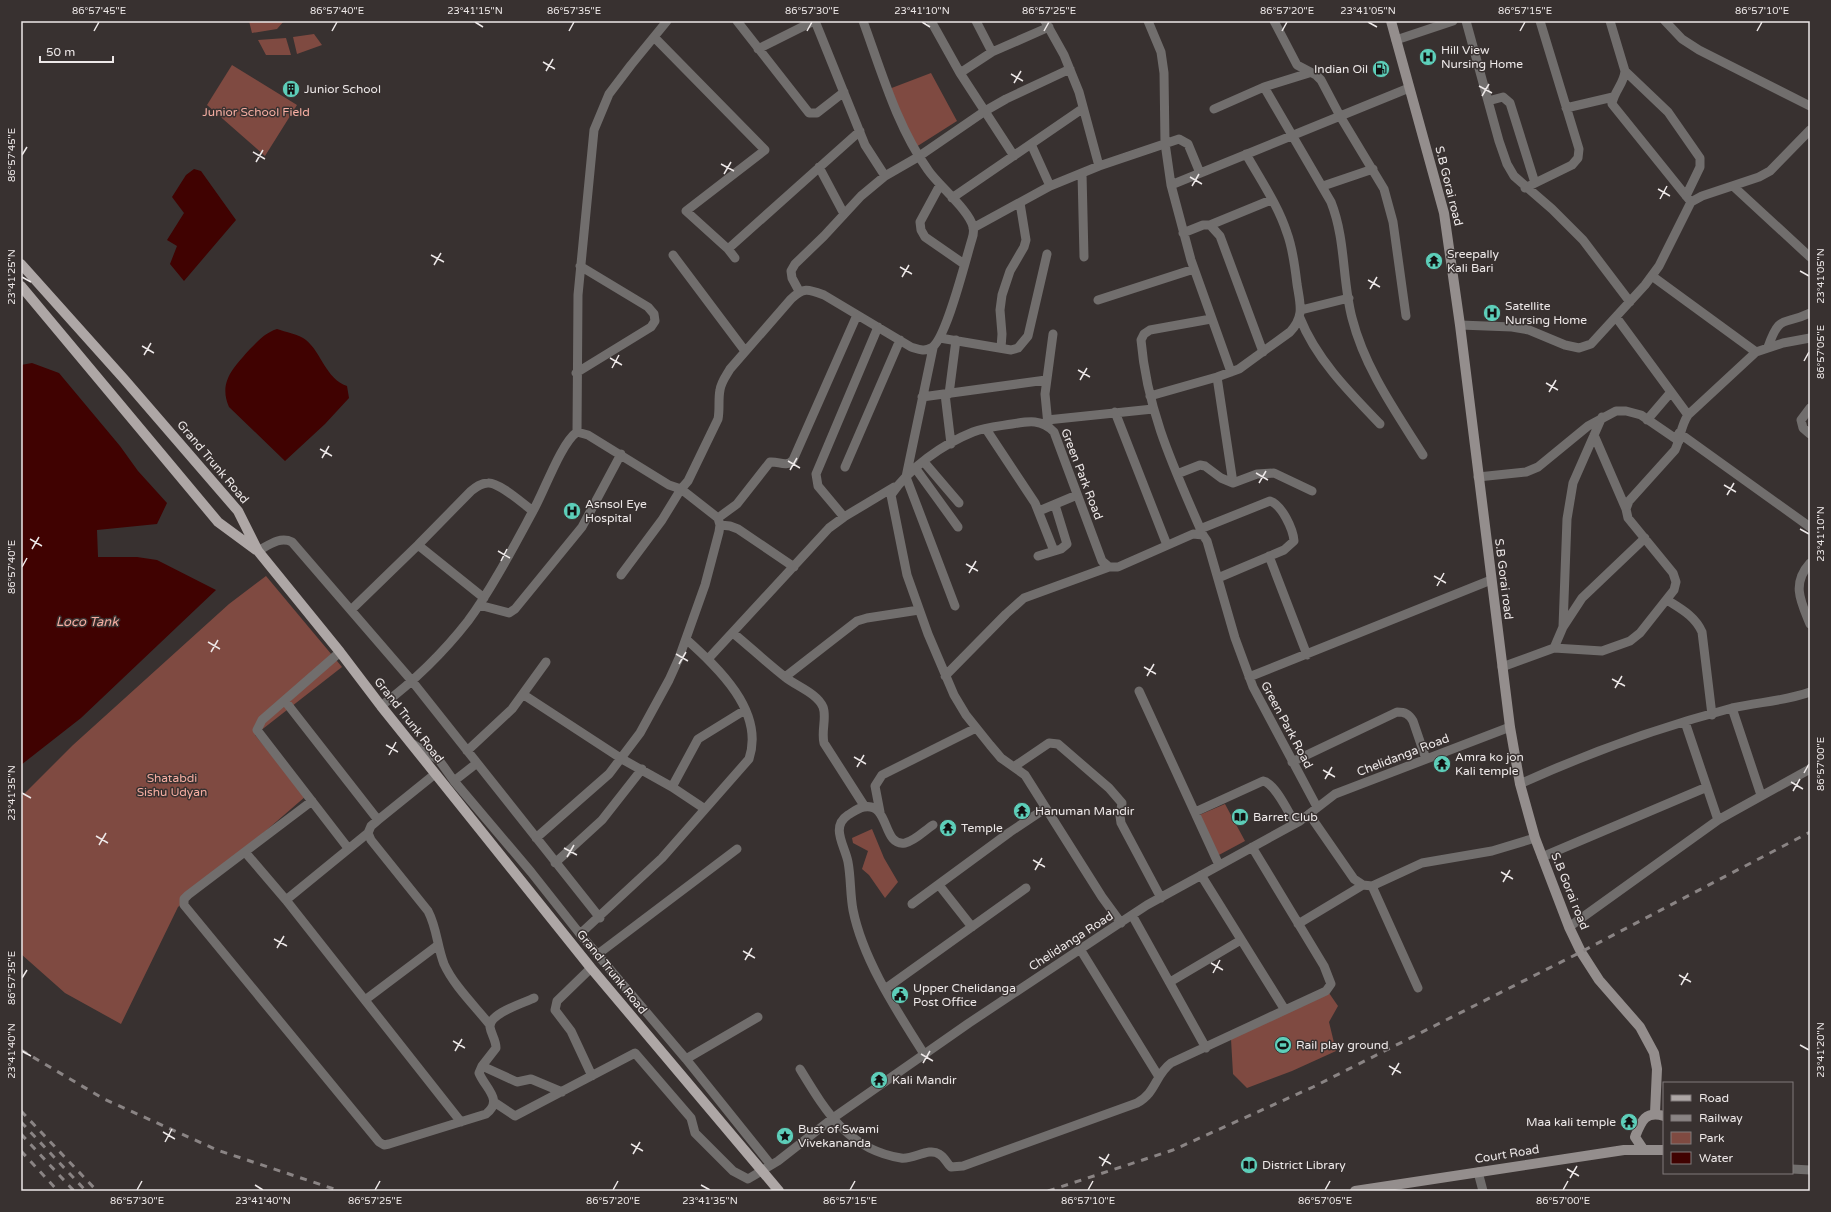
<svg xmlns="http://www.w3.org/2000/svg" width="1831" height="1212" viewBox="0 0 1831 1212" font-family="'Varela Round',sans-serif">
<rect width="100%" height="100%" fill="#383130"/>
<path fill="#7f4a41" d="M249,21H284L277,29L252,33Z
M314,34L322,45L297,54L293,37Z
M286,38L291,55H266L258,40Z
M232,65L297,105L265,156L207,105Z
M931,73L957,121L916,147L889,89Z
M266,576L342,667L255,735L306,796L178,907L121,1024L65,993L21,954V797L73,745L229,604Z
M1225,804L1245,841L1217,856L1197,816Z
M872,829L884,858L898,882L885,898L869,875L862,869L868,851L853,843L852,838Z
M1329,993L1338,1006L1329,1022L1336,1051L1292,1071L1247,1088L1233,1074L1231,1039Z"/>
<path fill="#400201" d="M194,169L201,171L236,220L184,281L170,264L177,246L167,240L184,213L172,197L186,175Z
M277,329C285,332 299,334 306,340C321,352 326,379 347,386L349,398L325,424L285,461L229,407C218,382 234,367 250,349C259,340 265,333 277,329Z
M32,363L59,373L120,446L138,471L167,503L157,524L97,530L98,557H137L157,560L216,590L81,718L21,765V365Z"/>
<g fill="none" stroke-linecap="round" stroke-linejoin="round">
<path stroke="#716e6d" stroke-width="9" d="M737,21L809,113H817L844,92
M815,21L865,145L885,176
M931,21L960,73L1014,156
M976,21L992,52
M1045,21L1064,55L1079,92L1099,166
M1148,21L1161,52L1164,73L1165,143L1171,185L1191,260L1231,372
M1274,21L1297,65L1316,75L1321,80L1340,116L1384,189L1393,222L1406,316
M1466,21L1499,141L1507,164L1514,176L1552,209L1583,240L1630,302
M1610,21L1625,71C1624,84 1614,91 1612,104L1691,202
M1665,21L1682,39L1699,50L1810,106
M654,37L765,150L686,211L728,249L735,258
M1396,40L1453,21
M758,49L814,21
M1625,71L1668,112L1700,158V167L1686,196
M960,73L992,52L1049,27
M1264,87L1331,202C1346,240 1342,280 1352,318C1365,369 1396,412 1423,455
M1488,101L1503,97L1510,103L1535,183
M1566,108L1613,97
M1214,109L1264,87L1309,73
M1031,144L1050,186
M819,167L844,214
M1082,173L1084,257
M940,185L920,222L921,230L925,237L964,264
M1171,185L1409,88
M1323,186L1373,169
M1733,186L1810,257
M1525,188L1572,165L1578,158L1579,149L1540,21
M952,198L1082,109
M1210,225L1271,200
M973,228L1050,186L1099,166L1179,139L1188,144L1200,173
M1183,233L1203,225H1210L1220,236L1263,352
M728,249L860,131
M673,255L745,351
M1652,276L1756,352
M799,291L792,278L791,271L795,264L824,236L861,196L885,176L918,157L985,111L1006,99L1070,69
M1098,300L1194,269
M1301,310L1349,298
M1616,317L1688,415
M1300,318C1316,359 1350,393 1380,424
M1460,325L1512,327L1529,330L1565,345L1579,348L1591,344L1645,285L1659,266L1691,202L1702,196L1759,177L1770,171L1810,130
M940,338L1011,350L1018,348L1028,336L1047,254
M1768,347C1780,313 1783,326 1810,313
M933,348L906,477L955,606
M1001,348L1002,334L1000,310L1002,295L1010,271L1024,247L1026,240L1020,203
M576,373L651,327L655,321L654,314L648,307L580,266
M1217,377L1233,483
M945,394L951,444
M949,394L956,340
M1150,396L1217,377L1239,369L1290,332C1305,316 1300,304 1297,284C1295,267 1293,249 1287,233C1278,205 1260,179 1246,154
M922,397L1046,380
M1810,408L1801,420L1803,428L1810,434
M1115,412L1167,545
M1047,420L1153,409
M1647,420L1671,392
M1048,425L1045,394L1053,334
M986,429L1035,503L1054,551
M577,432L578,295L594,130L609,94L631,65L667,21
M1679,433L1810,527
M1594,435L1626,509
M924,462L959,503
M845,467L900,340
M916,469L958,527
M1177,474L1200,465L1205,466L1221,478L1233,483L1257,474L1274,473L1312,491
M1478,477L1526,472L1538,467L1588,426L1616,411H1626L1641,415L1679,441
M1039,511L1077,495
M844,517L818,486L816,474L878,327
M718,518L737,504L770,462C779,461 786,468 793,460L857,315
M720,525L730,526L738,529L794,567
M1200,529L1270,501C1282,505 1293,529 1294,541L1284,550L1218,578
M1203,535C1175,470 1147,412 1141,340L1144,334L1150,330L1211,319
M418,545L484,598
M258,551C269,545 280,536 292,542L412,681L600,918
M1038,556L1061,549L1067,544L1055,505
M1269,556L1307,655
M1810,563C1791,584 1801,602 1810,624
M1667,600C1681,609 1695,616 1702,632L1712,715
M479,605L509,613L515,609L582,527L621,454
M351,610L418,545L471,491C476,487 481,483 488,483C499,482 523,504 533,511
M1563,627L1567,519L1573,483L1602,417
M733,633C750,647 767,663 785,677C796,686 817,693 823,707C827,717 821,731 824,743L865,807
M1554,648L1563,627L1582,598L1645,538
M340,652L262,720L257,730L348,848
M708,659L829,528L844,517L894,487
M1502,667L1554,648L1602,651L1630,641L1640,633L1674,590L1676,582L1673,573L1628,518L1626,509L1629,501L1675,450C1681,438 1680,427 1688,415L1756,352L1783,343L1810,338
M945,676L1006,614L1024,598L1109,567
M785,677L857,621L867,618L919,610
M1249,677L1491,580
M1139,691L1219,865
M524,695L622,759L672,787L705,809
M285,701L378,820
M381,706C413,682 443,653 468,621C491,590 514,546 533,511C544,492 561,443 577,432L588,435L669,485L681,489L688,481L718,419C720,409 718,399 720,390C721,382 726,376 730,369L791,299C804,287 808,289 824,295L911,347C918,349 924,352 931,348C946,341 966,258 972,239C973,236 974,231 973,227C970,211 938,185 928,170C897,127 881,70 863,21
M1732,708L1761,795
M1685,722L1718,820
M413,744L439,760L454,781L531,872L580,934L686,1059L771,1165
M467,751L512,709L546,662
M1292,762L1397,712C1405,712 1409,714 1413,721L1426,759
M1015,766L1049,743L1058,744L1109,788L1122,803L1120,816L1121,823L1161,898
M435,774L378,820L371,826L368,833L371,840L428,911C437,928 437,946 444,964C454,986 475,1006 490,1025
M454,781L477,763
M1520,784C1588,753 1660,727 1732,708C1758,702 1786,701 1810,692
M672,787L698,739L745,710
M312,801L188,895L184,899V905L379,1142L384,1145L389,1144L486,1114C504,1100 485,1088 479,1073L482,1066L496,1048C496,1040 491,1034 490,1027C489,1013 524,1003 534,998
M880,812L875,786L882,775L976,728
M1195,812L1263,781C1275,783 1288,812 1295,823
M1309,814L1354,879L1363,885L1372,886L1422,863L1492,851L1535,838
M536,838L609,774L640,733L669,680L679,658L705,585L719,532L720,525L718,518L681,489L662,520L621,575
M245,852L286,900L461,1122
M1542,857L1707,787
M555,863L602,820L642,769
M1201,875L1285,1010
M939,885L972,927
M1372,886L1418,988
M286,900L368,833
M912,904L1010,832L1046,808
M1132,915L1206,1048
M1121,923L1102,897L1025,775L1001,758L990,745L966,715L954,695L928,634L907,575L891,495C909,468 943,444 973,432C985,427 1000,426 1012,424C1029,421 1042,419 1054,432L1102,561L1109,567H1118L1193,534L1203,535L1207,541L1235,638L1253,687L1317,807
M1298,924L1363,885
M1569,927L1718,820L1810,769
M580,934L662,858L749,759C765,711 718,668 686,639
M1080,949L1159,1077
M598,954L737,849
M591,968L557,1001L555,1010L571,1031L592,1076
M1170,982L1241,940
M885,989L1026,888
M365,1000L438,945
M924,1054C897,1011 863,960 853,910C850,894 851,878 848,862C845,846 830,827 848,815C853,812 858,808 864,807C890,802 882,847 905,843C915,841 925,830 933,825
M686,1059L758,1017
M482,1066L517,1082L531,1079L562,1092
M800,1069C825,1110 848,1150 901,1158C913,1160 929,1147 939,1154C945,1157 946,1163 951,1167L963,1166L1137,1103C1156,1093 1155,1075 1171,1063L1326,991L1331,984L1324,966L1252,847
M494,1102L515,1116L635,1053L691,1118L695,1133L733,1171L748,1179L778,1161L833,1118L969,1023L1097,938L1147,905L1300,821L1335,794L1510,727
M1792,1169L1810,1170
M1478,1172L1483,1191"/>
<path stroke="#948e8d" stroke-width="10" d="M1391,21L1444,213L1460,325L1510,727L1520,784L1535,838L1569,927L1581,952L1599,980L1640,1027L1654,1053L1657,1069L1655,1113
M1643,1149L1635,1137C1641,1122 1645,1110 1664,1116
M1355,1191L1624,1150H1664"/>
<path stroke="#aea7a6" stroke-width="10" d="M21,264L124,379L238,511L258,551L340,652L381,706L591,968L779,1191
M21,286L218,522L256,550"/>
<path stroke="#8a8484" stroke-width="3" stroke-dasharray="7 7" stroke-linecap="butt" d="M21,1050L104,1099L217,1150L340,1191
M21,1111L97,1191
M21,1122L86,1191
M21,1134L74,1191
M21,1151L58,1191
M1048,1191L1173,1150L1313,1087L1581,952L1810,832"/>
</g>
<path fill="none" stroke="#ede8e8" stroke-width="1.5" d="M475,22L483,27M922,22L930,27M1368,22L1377,27M94,31L99,22M332,31L337,22M569,31L574,22M807,31L812,22M1044,31L1049,22M1282,31L1287,22M1520,31L1525,22M1757,31L1762,22M543,62L555,69M546,71L553,59M1011,74L1023,81M1014,83L1021,71M1479,86L1492,93M1482,96L1489,84M253,152L265,159M22,155L27,147M256,162L263,150M721,164L734,171M724,174L731,162M1190,177L1202,184M1192,186L1199,174M1658,189L1670,196M1660,199L1667,186M431,255L444,262M434,265L441,253M900,267L912,274M1800,271L1809,276M22,277L31,282M902,277L909,265M1368,280L1380,287M1370,289L1377,277M142,346L154,353M144,355L151,343M610,358L622,365M1804,361L1809,352M612,368L619,355M1078,370L1090,377M1080,380L1087,368M1546,383L1558,390M1549,392L1556,380M320,449L332,456M322,458L329,446M788,461L800,468M790,470L797,458M1256,473L1268,480M1259,483L1266,471M1724,485L1736,492M1727,495L1734,483M1800,529L1809,534M30,539L42,546M32,549L39,537M498,551L510,558M501,561L507,549M966,564L978,571M22,567L27,558M969,573L976,561M1434,576L1446,583M1437,586L1444,573M208,642L220,649M211,652L218,640M676,654L688,661M679,664L686,652M1144,667L1156,674M1147,676L1154,664M1612,679L1625,686M1615,688L1622,676M386,745L398,752M389,755L396,742M854,757L866,764M857,767L864,755M1323,770L1335,777M1804,773L1809,764M1325,779L1332,767M1791,782L1803,789M1793,791L1800,779M22,793L31,798M96,836L108,843M99,845L106,833M564,848L577,855M567,857L574,845M1033,860L1045,867M1035,870L1042,858M1501,872L1513,879M1503,882L1510,870M274,939L287,946M277,948L284,936M743,951L755,958M745,960L752,948M1211,963L1223,970M1213,973L1220,960M1679,975L1691,982M22,978L27,970M1681,985L1688,973M453,1041L465,1048M1800,1045L1809,1050M22,1051L31,1056M455,1051L462,1039M921,1054L933,1061M923,1063L930,1051M1389,1066L1401,1073M1392,1075L1399,1063M163,1132L175,1139M165,1142L172,1129M631,1144L643,1151M633,1154L640,1142M1099,1157L1111,1164M1102,1166L1109,1154M1567,1169L1579,1176M1570,1178L1577,1166M255,1185L263,1190M701,1185L710,1190M137,1190L142,1181M375,1190L380,1181M613,1190L618,1181M850,1190L855,1181M1088,1190L1093,1181M1325,1190L1330,1181M1563,1190L1568,1181"/>
<defs>
<symbol id="hospital-disc" viewBox="-11 -11 22 22"><circle r="9.5" fill="#5dceb9" stroke="#383130"/><path d="M-5-5h3v3.5h4V-5h3V5h-3V1.5h-4V5h-3Z" fill="#111"/></symbol>
<symbol id="fuel-disc" viewBox="-11 -11 22 22"><circle r="9.5" fill="#5dceb9" stroke="#383130"/><path d="M-5.5-6h7V0h2V4h1.3V-2.5L3-4.5l.8-.8L6-3V5H2.5V1h-1V6h-7ZM-4.2-4.7v3.2H.2V-4.7Z" fill="#111"/></symbol>
<symbol id="building-disc" viewBox="-11 -11 22 22"><circle r="9.5" fill="#5dceb9" stroke="#383130"/><path d="M-4-6H4V6H1V3H-1V6H-4ZM-2.5-4.3h1.7v1.8h-1.7ZM.8-4.3h1.7v1.8H.8ZM-2.5-1h1.7V.8h-1.7ZM.8-1h1.7V.8H.8Z" fill="#111"/></symbol>
<symbol id="temple-disc" viewBox="-11 -11 22 22"><circle r="9.5" fill="#5dceb9" stroke="#383130"/><path d="M0-6L5-2H3V0L6.5 2.5H4V6H1.5V3h-3V6H-4V2.5H-6.5L-3 0V-2H-5Z" fill="#111"/></symbol>
<symbol id="library-disc" viewBox="-11 -11 22 22"><circle r="9.5" fill="#5dceb9" stroke="#383130"/><path d="M-6-4Q-3-5.5-.7-3.5V5Q-3 3-6 4ZM6-4Q3-5.5 .7-3.5V5Q3 3 6 4Z" fill="#111"/></symbol>
<symbol id="civic-disc" viewBox="-11 -11 22 22"><circle r="9.5" fill="#5dceb9" stroke="#383130"/><path d="M-.6-6.5H3V-4.5H.6V-3L4-1V1h2V6H-6V1h2V-1L-.6-3ZM-1.2 2.5V6h2.4V2.5Z" fill="#111"/></symbol>
<symbol id="stadium-disc" viewBox="-11 -11 22 22"><circle r="9.5" fill="#5dceb9" stroke="#383130"/><path d="M0-5a6.5 5 0 1 0 0 10a6.5 5 0 1 0 0-10ZM-3.5-1.8h7v3.6h-7Z" fill="#111"/></symbol>
<symbol id="sight-disc" viewBox="-11 -11 22 22"><circle r="9.5" fill="#5dceb9" stroke="#383130"/><path d="M0-6L1.8-2.2L6-1.7L2.9 1.2L3.7 5.4L0 3.3L-3.7 5.4L-2.9 1.2L-6-1.7L-1.8-2.2Z" fill="#111"/></symbol>
</defs>
<g fill-rule="evenodd">
<use href="#hospital-disc" x="1418" y="47" width="20" height="20"/>
<use href="#fuel-disc" x="1371" y="59" width="20" height="20"/>
<use href="#building-disc" x="281" y="79" width="20" height="20"/>
<use href="#temple-disc" x="1424" y="251" width="20" height="20"/>
<use href="#hospital-disc" x="1482" y="303" width="20" height="20"/>
<use href="#hospital-disc" x="562" y="501" width="20" height="20"/>
<use href="#temple-disc" x="1432" y="754" width="20" height="20"/>
<use href="#temple-disc" x="1012" y="801" width="20" height="20"/>
<use href="#library-disc" x="1230" y="807" width="20" height="20"/>
<use href="#temple-disc" x="938" y="818" width="20" height="20"/>
<use href="#civic-disc" x="890" y="985" width="20" height="20"/>
<use href="#stadium-disc" x="1273" y="1035" width="20" height="20"/>
<use href="#temple-disc" x="869" y="1070" width="20" height="20"/>
<use href="#temple-disc" x="1619" y="1112" width="20" height="20"/>
<use href="#sight-disc" x="775" y="1126" width="20" height="20"/>
<use href="#library-disc" x="1239" y="1155" width="20" height="20"/>
</g>
<g text-anchor="middle" dominant-baseline="central" stroke-width="3" stroke-linejoin="round" paint-order="stroke">
<g font-size="12" fill="#ede8e8" stroke="#383130" text-anchor="start">
<text x="1441" y="50">Hill View<tspan x="1441" dy="14">Nursing Home</tspan></text>
<text x="1368" y="69" text-anchor="end">Indian Oil</text>
<text x="304" y="89">Junior School</text>
<text x="1447" y="254">Sreepally<tspan x="1447" dy="14">Kali Bari</tspan></text>
<text x="1505" y="306">Satellite<tspan x="1505" dy="14">Nursing Home</tspan></text>
<text x="585" y="504">Asnsol Eye<tspan x="585" dy="14">Hospital</tspan></text>
<text x="1455" y="757">Amra ko jon<tspan x="1455" dy="14">Kali temple</tspan></text>
<text x="1035" y="811">Hanuman Mandir</text>
<text x="1253" y="817">Barret Club</text>
<text x="961" y="828">Temple</text>
<text x="913" y="988">Upper Chelidanga<tspan x="913" dy="14">Post Office</tspan></text>
<text x="1296" y="1045">Rail play ground</text>
<text x="892" y="1080">Kali Mandir</text>
<text x="1616" y="1122" text-anchor="end">Maa kali temple</text>
<text x="798" y="1129">Bust of Swami<tspan x="798" dy="14">Vivekananda</tspan></text>
<text x="1262" y="1165">District Library</text>
</g>
<g font-size="12" fill="#f6aea2" stroke="#383130">
<text x="256" y="112">Junior School Field</text>
<text x="172" y="778">Shatabdi<tspan x="172" dy="14">Sishu Udyan</tspan></text>
</g>
<g font-size="12" fill="#ede8e8" stroke="#383130">
<text transform="translate(1449 186) rotate(76)">S.B Gorai road</text>
<text transform="translate(213 462) rotate(50)">Grand Trunk Road</text>
<text transform="translate(1082 474) rotate(69)">Green Park Road</text>
<text transform="translate(1504 579) rotate(83)">S.B Gorai road</text>
<text transform="translate(409 720) rotate(52)">Grand Trunk Road</text>
<text transform="translate(1287 725) rotate(62)">Green Park Road</text>
<text transform="translate(1403 755) rotate(-21)">Chelidanga Road</text>
<text transform="translate(1570 891) rotate(68)">S.B Gorai road</text>
<text transform="translate(1071 941) rotate(-33)">Chelidanga Road</text>
<text transform="translate(612 972) rotate(51)">Grand Trunk Road</text>
<text transform="translate(1507 1154) rotate(-9)">Court Road</text>
</g>
<g font-size="13" font-style="italic" fill="#f6ada1" stroke="#383130">
<text x="87" y="622">Loco Tank</text>
</g>
</g>
<rect width="1831" height="1212" fill="none" stroke="#383130" stroke-width="44"/>
<rect x="1663" y="1082" width="130" height="92" fill="#383130" stroke="#807a7a"/>
<rect x="1671" y="1095" width="20" height="6" fill="#aea7a6" stroke="#807a7a"/>
<text x="1699" y="1102" font-size="12" fill="#ede8e8">Road</text>
<rect x="1671" y="1115" width="20" height="6" fill="#8a8484" stroke="#807a7a"/>
<text x="1699" y="1122" font-size="12" fill="#ede8e8">Railway</text>
<rect x="1671" y="1132" width="20" height="12" fill="#7f4a41" stroke="#807a7a"/>
<text x="1699" y="1142" font-size="12" fill="#ede8e8">Park</text>
<rect x="1671" y="1152" width="20" height="12" fill="#400201" stroke="#807a7a"/>
<text x="1699" y="1162" font-size="12" fill="#ede8e8">Water</text>
<path d="M40 56v6h73v-6" fill="none" stroke="#ede8e8" stroke-width="2"/>
<text x="46" y="56" font-size="12" fill="#ede8e8" stroke="#383130" stroke-width="3" paint-order="stroke">50 m</text>
<rect x="22" y="22" width="1787" height="1168" fill="none" stroke="#ede8e8" stroke-width="1.5"/>
<g font-size="10" text-anchor="middle" fill="#ede8e8">
<text x="99" y="14">86°57'45"E</text>
<text x="337" y="14">86°57'40"E</text>
<text x="475" y="14">23°41'15"N</text>
<text x="574" y="14">86°57'35"E</text>
<text x="812" y="14">86°57'30"E</text>
<text x="922" y="14">23°41'10"N</text>
<text x="1049" y="14">86°57'25"E</text>
<text x="1287" y="14">86°57'20"E</text>
<text x="1368" y="14">23°41'05"N</text>
<text x="1525" y="14">86°57'15"E</text>
<text x="1762" y="14">86°57'10"E</text>
<text transform="translate(11 155) rotate(-90)" y="4">86°57'45"E</text>
<text transform="translate(1820 276) rotate(-90)" y="4">23°41'05"N</text>
<text transform="translate(11 277) rotate(-90)" y="4">23°41'25"N</text>
<text transform="translate(1820 352) rotate(-90)" y="4">86°57'05"E</text>
<text transform="translate(1820 534) rotate(-90)" y="4">23°41'10"N</text>
<text transform="translate(11 567) rotate(-90)" y="4">86°57'40"E</text>
<text transform="translate(1820 764) rotate(-90)" y="4">86°57'00"E</text>
<text transform="translate(11 793) rotate(-90)" y="4">23°41'35"N</text>
<text transform="translate(11 978) rotate(-90)" y="4">86°57'35"E</text>
<text transform="translate(1820 1050) rotate(-90)" y="4">23°41'20"N</text>
<text transform="translate(11 1051) rotate(-90)" y="4">23°41'40"N</text>
<text x="137" y="1204">86°57'30"E</text>
<text x="263" y="1204">23°41'40"N</text>
<text x="375" y="1204">86°57'25"E</text>
<text x="613" y="1204">86°57'20"E</text>
<text x="710" y="1204">23°41'35"N</text>
<text x="850" y="1204">86°57'15"E</text>
<text x="1088" y="1204">86°57'10"E</text>
<text x="1325" y="1204">86°57'05"E</text>
<text x="1563" y="1204">86°57'00"E</text>
</g>
</svg>
